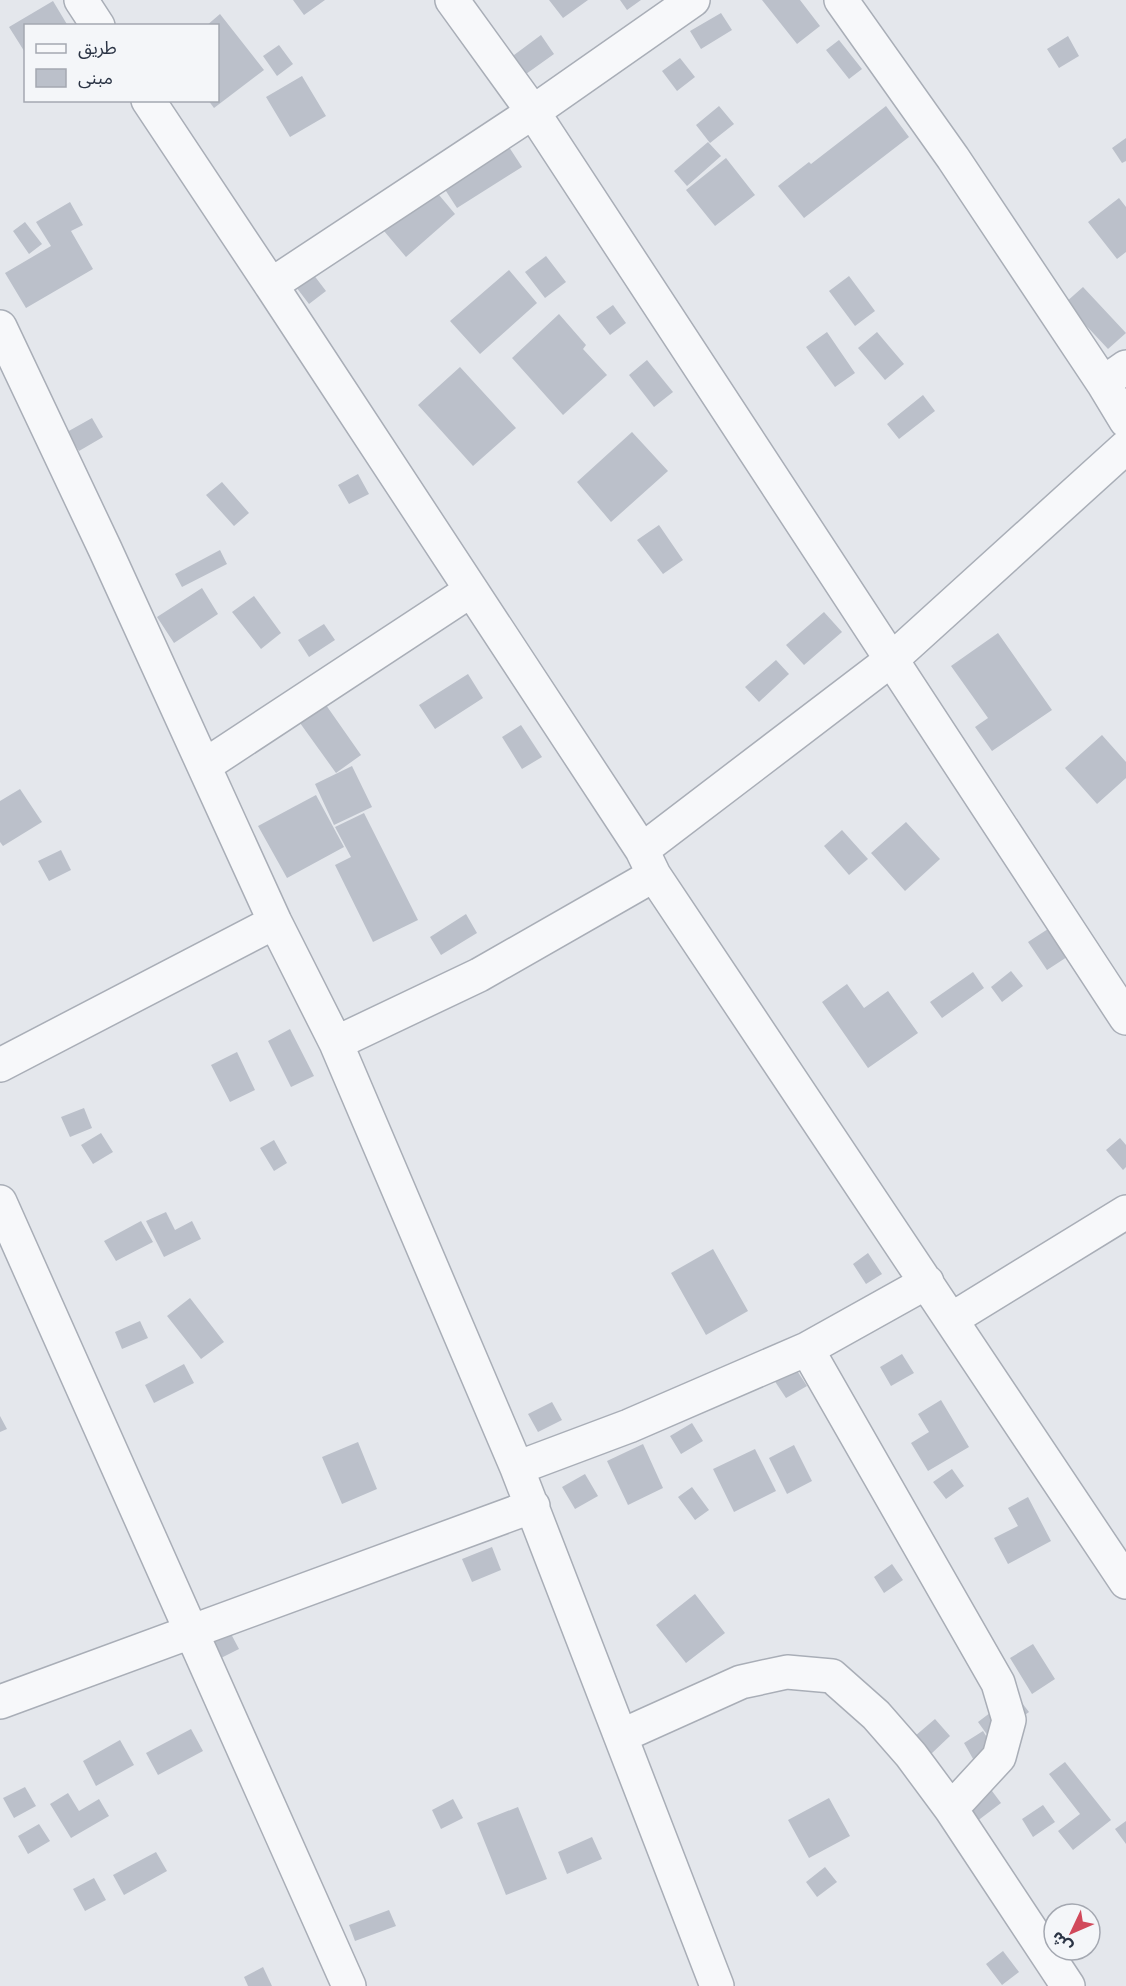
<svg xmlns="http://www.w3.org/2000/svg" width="1126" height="1986" viewBox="0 0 1126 1986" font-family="Ubuntu,'Noto Sans Arabic',sans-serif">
<rect width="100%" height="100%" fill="#e4e7ec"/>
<path fill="#bbc0ca" d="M293,0H325L304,15Z
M549,0H588L563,18Z
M620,0H641L627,10Z
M762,0H800L820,26L797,44Z
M53,1L68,26H26V54L9,27Z
M721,13L732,30L701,49L690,31Z
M220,14L264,70L214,108L208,100H218V26H206Z
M541,35L554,54L519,79L506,61Z
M1068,36L1079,56L1059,68L1047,49Z
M839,40L862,69L849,79L826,50Z
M279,45L293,64L277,76L263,56Z
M680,58L695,77L677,91L662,71Z
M302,76L326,116L290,137L266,97Z
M719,106L734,124L710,143L696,125Z
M886,106L909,137L804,218L778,186L809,162L811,164Z
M1126,138V161L1122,163L1112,148Z
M708,142L721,156L687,186L674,171Z
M507,144L522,167L457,208L442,185Z
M726,158L755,195L715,226L686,190Z
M434,189L455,214L406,257L384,231Z
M1119,198L1126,207V252L1117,259L1088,222Z
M70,202L83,225L71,231L93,269L26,308L5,273L51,246L36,222Z
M25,222L42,244L29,254L13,231Z
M546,256L566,282L545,298L525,272Z
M509,270L537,303L480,354L450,321Z
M313,274L326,291L309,304L296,287Z
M849,276L875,311L855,326L829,291Z
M1083,287L1126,333L1108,349L1065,303Z
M613,305L626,323L610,335L596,317Z
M559,314L586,345L583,349L607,375L563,415L512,358Z
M827,332L855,373L835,387L806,347Z
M877,332L904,364L885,380L858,348Z
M647,360L673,392L654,407L629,375Z
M460,367L516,428L473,466L418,405Z
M923,395L935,411L899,439L887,424Z
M92,418L103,437L79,451L67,432Z
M632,432L668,471L611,522L577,482Z
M358,474L369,494L349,504L338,485Z
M222,482L249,513L234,526L206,495Z
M659,525L683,560L663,574L637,540Z
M220,550L227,564L182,587L175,574Z
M202,588L218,614L174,643L157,617Z
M254,596L281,633L261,649L232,612Z
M824,612L842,632L804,665L786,645Z
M324,624L335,640L309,657L298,640Z
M998,633L1052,710L992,751L975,727L988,718L951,666Z
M776,660L789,674L759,702L745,687Z
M468,674L483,698L435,729L419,705Z
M326,705L361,755L336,773L300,723Z
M521,725L542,757L522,769L502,737Z
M1102,735L1126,762V778L1097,804L1065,768Z
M352,766L372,807L334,825L315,784Z
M20,789L42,822L3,846L0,842V801Z
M316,795L344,847L287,878L258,826Z
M364,813L418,920L373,942L335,865L351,857L335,827Z
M906,822L940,859L905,891L871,853Z
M842,830L868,859L849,875L824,846Z
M61,850L71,870L49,881L38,861Z
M466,914L477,933L441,955L430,937Z
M1048,929L1067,957L1047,970L1028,942Z
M1011,971L1023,986L1002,1002L991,987Z
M973,972L984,988L942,1018L930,1002Z
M847,984L864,1008L888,991L918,1033L868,1068L822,1002Z
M290,1029L314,1076L291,1087L268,1041Z
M237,1052L255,1090L230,1102L211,1065Z
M84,1108L92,1128L70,1137L61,1117Z
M101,1133L113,1152L93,1164L81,1145Z
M1120,1138L1126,1145V1167L1123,1170L1106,1150Z
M274,1140L287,1163L274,1171L260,1148Z
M166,1212L175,1230L192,1221L201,1239L164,1257L146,1221Z
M141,1221L153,1242L116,1261L104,1241Z
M713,1249L748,1311L706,1335L671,1273Z
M868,1253L882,1274L866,1284L853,1264Z
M190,1298L224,1342L201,1359L167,1316Z
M140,1321L148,1338L122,1349L115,1332Z
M902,1354L914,1373L891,1386L880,1367Z
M184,1364L194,1383L154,1403L145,1385Z
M794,1366L807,1386L786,1398L774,1380Z
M941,1400L969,1447L928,1471L911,1443L929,1432L918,1414Z
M552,1402L562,1420L538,1432L528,1414Z
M0,1416L7,1429L0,1432Z
M692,1423L703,1441L681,1454L670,1436Z
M358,1442L377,1489L342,1504L322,1457Z
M643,1444L663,1488L628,1505L607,1461Z
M794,1445L812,1481L787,1494L769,1458Z
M755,1449L776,1491L734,1512L713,1469Z
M952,1469L964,1486L946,1499L933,1482Z
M585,1474L598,1496L575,1509L562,1487Z
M692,1487L709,1510L695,1520L678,1497Z
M1028,1497L1051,1541L1008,1564L994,1538L1018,1526L1008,1508Z
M492,1547L501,1570L472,1582L462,1559Z
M892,1564L903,1580L884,1593L874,1577Z
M695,1594L725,1633L686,1663L656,1625Z
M230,1632L239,1649L217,1660L208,1643Z
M1033,1644L1055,1679L1032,1694L1010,1658Z
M1015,1694L1029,1712L991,1740L978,1722Z
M935,1719L950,1736L931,1754L915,1736Z
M191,1729L203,1751L158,1775L146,1753Z
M983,1731L996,1752L976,1764L964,1743Z
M120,1740L134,1765L96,1786L83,1761Z
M1065,1762L1111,1820L1073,1850L1058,1831L1080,1814L1049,1774Z
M25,1787L36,1806L14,1818L3,1798Z
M989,1787L1001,1803L976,1822L964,1806Z
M68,1793L79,1811L99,1799L109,1816L71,1838L50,1804Z
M829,1798L850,1836L809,1858L788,1820Z
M453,1799L463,1818L441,1829L432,1810Z
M1043,1805L1055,1822L1033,1837L1022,1819Z
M518,1807L547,1879L506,1895L477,1823Z
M1126,1821V1844L1115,1829Z
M39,1824L50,1841L28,1854L18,1836Z
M592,1837L602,1859L567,1874L558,1852Z
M156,1852L167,1871L124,1895L113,1875Z
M825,1867L837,1882L817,1897L806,1882Z
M94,1878L106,1900L85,1911L73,1889Z
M389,1910L396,1926L355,1941L349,1925Z
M1003,1951L1019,1972L1002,1985L986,1964Z
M263,1967L272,1986H248L244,1977Z"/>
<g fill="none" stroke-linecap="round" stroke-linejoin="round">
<defs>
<path id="minor" d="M81,0L98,26
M452,0L533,112L1126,1018
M693,0L533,112L271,285L642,850L654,875L1126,1582
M841,0L953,158L1103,383L1126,421
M148,100L271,285
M0,327L105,549L275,922L336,1043L517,1468L717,1986
M1103,383L1126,367
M204,766L470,591
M642,850L891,660L1126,447
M336,1043L479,975L654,875
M0,1065L275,922
M0,1202L349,1986
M952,1319L1126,1212
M807,1349L998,1683L1009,1720L999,1757L951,1809
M517,1468L629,1426L807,1349L927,1282
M0,1702L533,1506
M621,1736L741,1682L787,1672L832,1676L876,1715L911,1755L951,1809L1068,1986"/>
</defs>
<use href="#minor" stroke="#a9aeb7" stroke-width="36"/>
<use href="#minor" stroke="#f7f8fa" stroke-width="33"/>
</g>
<rect x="24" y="24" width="195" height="78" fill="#f4f6f9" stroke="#a4a8b1" stroke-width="1.5"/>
<rect x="36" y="44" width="30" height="9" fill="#f7f8fa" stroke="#a4a8b1" stroke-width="1.5"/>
<text x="78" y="54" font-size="18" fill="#2b3445">طريق</text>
<rect x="36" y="69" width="30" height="18" fill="#bbc0ca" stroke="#a4a8b1" stroke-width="1.5"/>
<text x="78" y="84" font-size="18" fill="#2b3445">مبنى</text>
<g transform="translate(1072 1932) rotate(226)"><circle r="28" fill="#f4f6f9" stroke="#a4a8b1" stroke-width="1.5"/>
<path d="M0-4.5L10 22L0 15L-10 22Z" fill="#d1495b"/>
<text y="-9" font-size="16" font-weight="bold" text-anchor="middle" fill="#2b3445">ش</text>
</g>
</svg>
